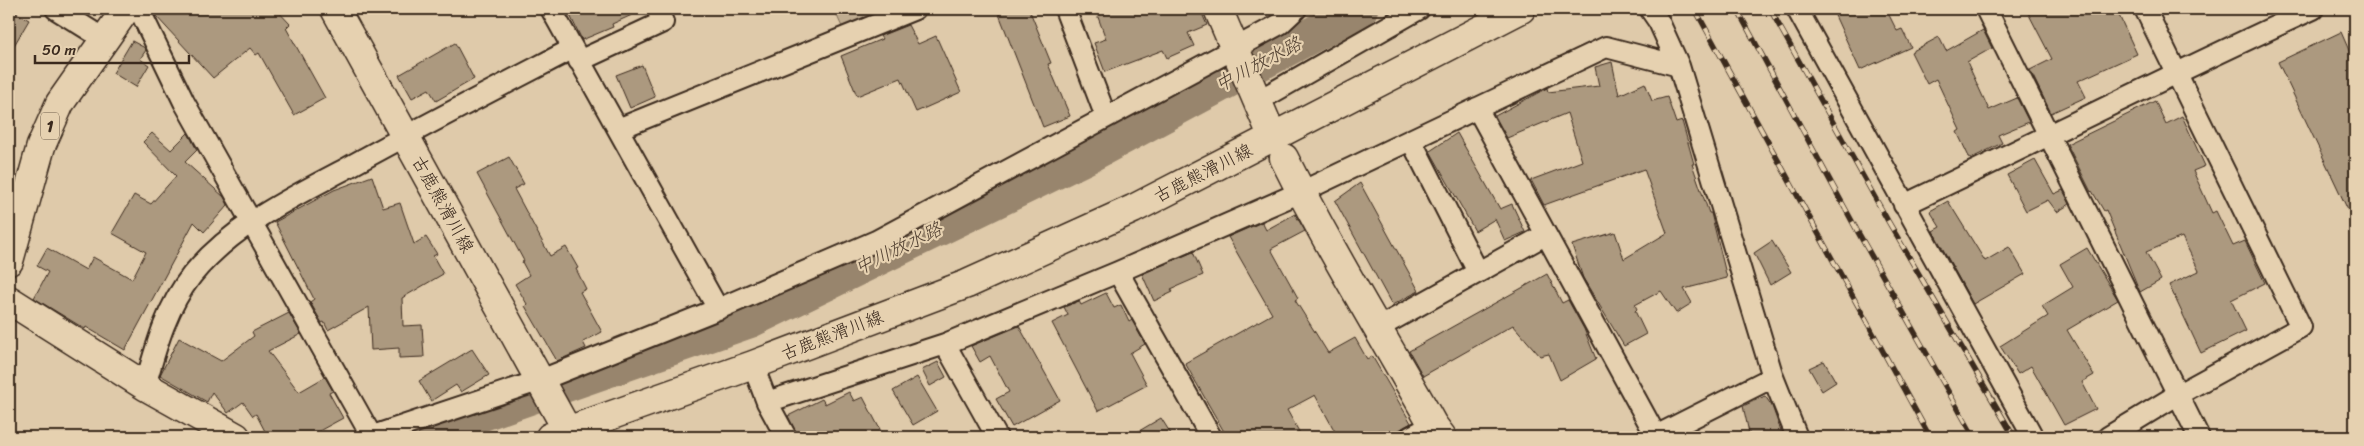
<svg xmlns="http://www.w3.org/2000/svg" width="2364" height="446" viewBox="0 0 2364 446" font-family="Sriracha,'Klee One',sans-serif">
<rect width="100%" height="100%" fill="#dfcaaa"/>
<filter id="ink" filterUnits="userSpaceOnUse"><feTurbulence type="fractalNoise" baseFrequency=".02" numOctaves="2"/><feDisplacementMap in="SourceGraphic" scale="10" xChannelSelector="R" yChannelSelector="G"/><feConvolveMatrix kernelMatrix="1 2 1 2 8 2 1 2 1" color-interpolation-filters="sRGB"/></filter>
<g filter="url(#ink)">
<path fill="#c1ad90" stroke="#7e6c57" d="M834,9H892L842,27Z"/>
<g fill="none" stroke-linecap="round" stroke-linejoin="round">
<path stroke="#98856d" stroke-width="36" d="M414,437L750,320L1089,155L1360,9"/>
</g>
<path fill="#ac997f" stroke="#3b2a1e" d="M9,9L29,20L9,54Z
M152,9H276L290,24L286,28L325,98L294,115L259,53L256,55L250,48L213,78L155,15Z
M567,9H645L612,24L613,27L582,40Z
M997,9H1029L1051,63L1048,64L1070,116L1043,127Z
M1095,9H1200L1207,25L1188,33L1194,46L1167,58L1163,50L1105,72L1094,43L1106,39Z
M1832,9H1886L1897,31L1902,29L1911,47L1860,70Z
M2026,9H2116L2137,54L2078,81L2086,97L2051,113L2030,70L2052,59Z
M908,25L918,44L936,36L961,92L916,112L901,78L857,96L841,56L882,39L880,36Z
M1983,30L1992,48L1967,62L1989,110L2017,98L2029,122L1998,135L2002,143L1970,159L1957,132L1960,130L1936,79L1927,84L1911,52L1939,37L1946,51Z
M2341,32L2355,64V225L2278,62Z
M132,41L145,48L146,50L140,59L149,65L136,87L113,73Z
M455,43L474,79L436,101L429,89L412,98L399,75Z
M1612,62L1619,95L1645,83L1652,101L1667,97L1676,123L1682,121L1694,164H1692L1709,213H1711L1727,278L1684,289L1692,303L1676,313L1661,291L1635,305L1637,309L1635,311L1646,334L1624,346L1583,278L1572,245L1615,232L1624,259L1667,233L1644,169L1544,205L1531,180L1582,161L1567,113L1507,138L1495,116L1547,88L1548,92L1599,86L1595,67Z
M642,65L655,97L630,108L616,75Z
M2155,101L2166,124L2182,116L2205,166L2193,171L2212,213L2216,211L2233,246L2245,241L2265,283L2231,300L2246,331L2201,353L2169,285L2199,271L2182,237L2146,252L2161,280L2140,292L2106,210L2104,211L2092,191L2091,192L2067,144Z
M152,133L171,150L188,133L197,150L185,162L224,197L228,205L204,232L194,222L125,350L86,327L85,329L34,298L48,272L37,266L47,248L86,270L93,257L132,279L146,252L112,233L134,195L151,204L176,176L143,142Z
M1457,133L1500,209L1512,204L1525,232L1505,241L1495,219L1475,231L1430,151Z
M509,157L524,184L514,189L550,256L566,247L578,268L576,269L586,289L580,292L602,332L583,342L586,348L557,361L525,306L527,304L515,284L529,275L522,262L524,261L477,174Z
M2035,160L2054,194L2063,190L2070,204L2057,212L2048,200L2026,211L2007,175Z
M372,176L383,208L400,203L414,244L426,237L437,254L433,256L443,274L402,298L403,326L422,325L424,357L399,358V348L371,350L369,307L328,330L324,322L322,323L310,302L314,299L275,222L334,190Z
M1360,183L1419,291L1392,305L1335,201Z
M1948,201L1985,261L2009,247L2025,274L1973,304L1933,231L1940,227L1930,211Z
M1295,214L1305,231L1271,249L1298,298L1295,300L1328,353L1355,338L1367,359L1372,356L1411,423L1387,437H1338L1315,395L1287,410L1302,437H1227L1185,363L1272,314L1228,237L1262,222L1266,230Z
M1772,241L1791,272L1770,285L1754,253Z
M2087,248L2118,300L2067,330L2094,375L2082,382L2096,409L2064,425L2031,366L2018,374L2000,346L2048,316L2042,306L2073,287L2060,264Z
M1193,252L1203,275L1171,289L1173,292L1154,301L1142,274Z
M1547,274L1562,303L1568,300L1584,329L1596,359L1560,380L1549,354L1540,356L1513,325L1423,376L1409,351Z
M1106,293L1114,308L1121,305L1129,322L1132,320L1145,344L1130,353L1147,385L1098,411L1052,323L1068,315L1064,307L1079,301L1081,305Z
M289,313L301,334L268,351L299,392L325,377L333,391L329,393L343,418L308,437H268L256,414L253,416L243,402L228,413L212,392L207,402L160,375L179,338L221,361L254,336L252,332Z
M1019,326L1060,400L1012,427L996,399L1009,392L990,356L980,362L971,346Z
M472,349L489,375L461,392L456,385L431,401L419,381Z
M1824,361L1836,382L1822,391L1809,368Z
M938,362L946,377L930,386L922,370Z
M917,377L937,411L913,425L893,391Z
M849,392L854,401L863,397L884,437H798L788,416L822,399L825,404Z
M1765,396L1772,406L1783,437H1750L1743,406Z
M1161,418L1173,437H1129Z"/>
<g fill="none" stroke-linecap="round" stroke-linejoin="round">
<defs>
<path id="street" d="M56,9L104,39
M139,9L184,102L372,437
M551,9L718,309
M1065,9L1106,117
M1650,9L1659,22L1679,66
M1797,9L2033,437
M1986,9L2199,437
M579,61L663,22L657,9
M1256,102L1419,9
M1477,108L1656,436
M618,129L915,9
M1411,140L1478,272
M1904,205C2041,140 2175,72 2313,9
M1118,272L1211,437
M1378,328L1545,235
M945,344L997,437
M753,365L767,402L786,437
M145,386C156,347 166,308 192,275C233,225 291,198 347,168C421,127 497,88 572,49
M767,402L945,344L1118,272L1301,192L1606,47L1679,66L1773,377L1797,437
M370,437L541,380L718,309L876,241L1280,24L1296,9
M1410,437L1433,425
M1654,437L1773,377
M2108,437L2177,395L2301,327L2145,9"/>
<path id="secondary" d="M335,9L571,437
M1218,9L1268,126
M1284,158C1329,249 1383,336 1433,425L1442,437
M9,300L145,386L236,437
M550,437L753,365L967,284L1133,209L1521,9"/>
<path id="primary" d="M9,261L41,146L60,103L126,9"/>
</defs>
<use href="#street" stroke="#3b2a1e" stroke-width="24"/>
<use href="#secondary" stroke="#3b2a1e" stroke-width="31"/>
<use href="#primary" stroke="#3b2a1e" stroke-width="31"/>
<use href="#street" stroke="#e6d1b0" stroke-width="20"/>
<use href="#secondary" stroke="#e6d1b0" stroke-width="28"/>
<use href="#primary" stroke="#e6d1b0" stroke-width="28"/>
<defs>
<path id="rail" d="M1695,9L1930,437
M1737,9L1859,234L1974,437
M1770,9L1888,221L2014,437"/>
</defs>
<use href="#rail" stroke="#3b2a1e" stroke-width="5.5"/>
<use href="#rail" stroke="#e6d1b0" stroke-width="4" stroke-dasharray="11" stroke-linecap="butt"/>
</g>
</g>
<g text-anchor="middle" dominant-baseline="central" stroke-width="4.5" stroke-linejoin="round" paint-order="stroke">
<rect fill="#e6d1b0" stroke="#6e5c4a" stroke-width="1" x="41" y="112.5" width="18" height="27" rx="4"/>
<g font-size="16" font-weight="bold" fill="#3b2a1e">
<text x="50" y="126">1</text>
</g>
<g font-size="18" fill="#3b2a1e" stroke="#e6d1b0">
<text transform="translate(1203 173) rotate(-27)">古鹿熊滑川線</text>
<text transform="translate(443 204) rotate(61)">古鹿熊滑川線</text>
<text transform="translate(832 335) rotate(-21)">古鹿熊滑川線</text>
</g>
<g font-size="19" font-style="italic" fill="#524132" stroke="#e6d1b0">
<text transform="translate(1258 64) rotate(-28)">中川放水路</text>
<text transform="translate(898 248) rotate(-26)">中川放水路</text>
</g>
</g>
<rect width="2364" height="446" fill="none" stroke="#e6d1b0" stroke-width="30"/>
<rect x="15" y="15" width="2334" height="416" fill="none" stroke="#3b2a1e" stroke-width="2" filter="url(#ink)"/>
<path d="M35 55v8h154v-8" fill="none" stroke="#3b2a1e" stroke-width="2.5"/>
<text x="42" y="55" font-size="15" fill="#3b2a1e" stroke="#e6d1b0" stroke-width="4" paint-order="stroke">50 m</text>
</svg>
